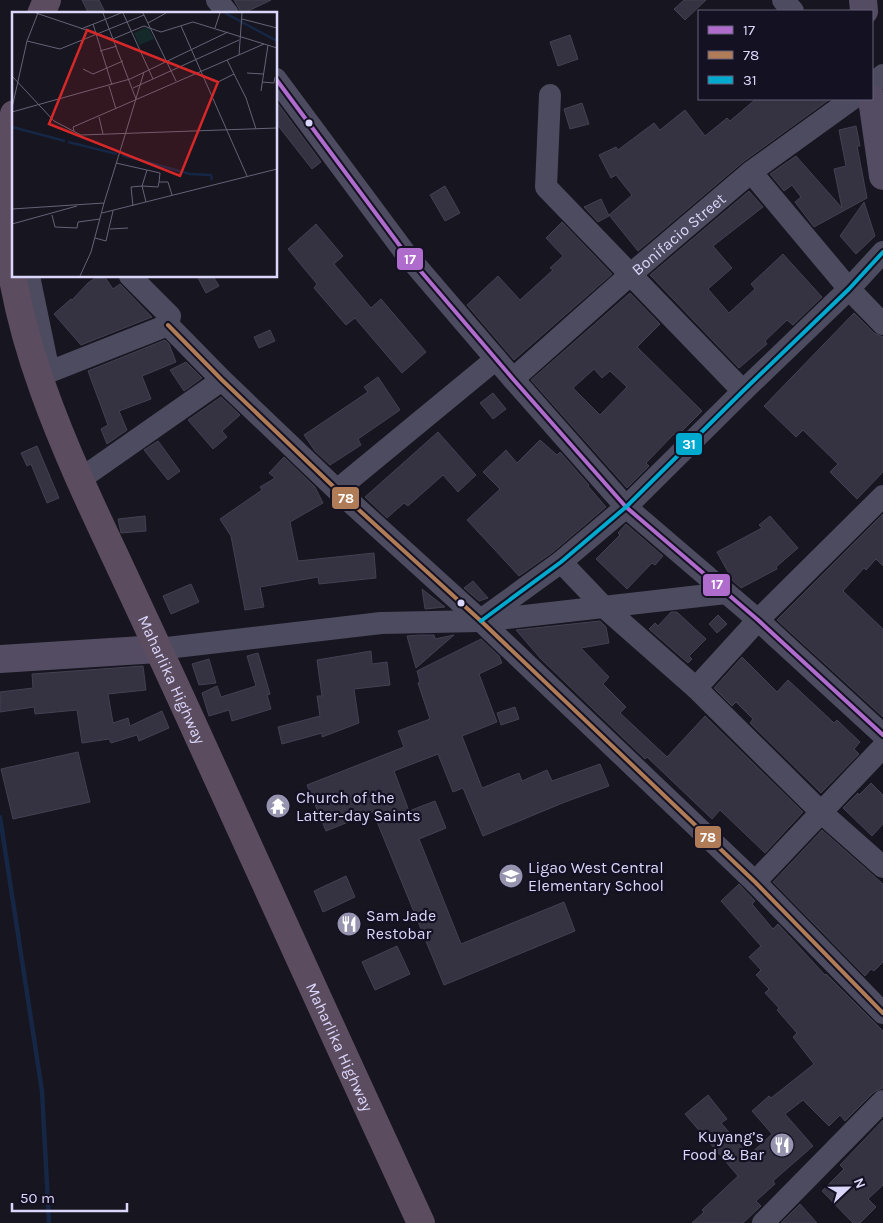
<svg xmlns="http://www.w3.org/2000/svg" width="883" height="1223" viewBox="0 0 883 1223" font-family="Karla,sans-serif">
<rect width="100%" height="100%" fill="#17151f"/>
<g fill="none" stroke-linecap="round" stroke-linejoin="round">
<path stroke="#152745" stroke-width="4.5" d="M0,817L42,1091L49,1223"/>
</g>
<path fill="#353341" stroke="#434152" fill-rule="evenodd" d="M82,0H99L106,14H89Z
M234,0H271L242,14Z
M684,0H706L685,20L674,9Z
M570,35L578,59L558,66L550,42Z
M756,99H830L743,162L638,251L609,215L632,195L616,175L611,178L599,155L616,147L618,150L654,123L660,130L685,110L705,136L727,118L730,121Z
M276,101L321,162L312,169L276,123Z
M582,103L589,124L570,129L564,109Z
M856,126L860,146H857L867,198L814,227L795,202L801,197L792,185L784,191L770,174L796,156L842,208L834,169L846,166L839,130Z
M445,186L460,213L445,221L430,195Z
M749,191L763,207L713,246L732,268L708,289L729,313L755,289L751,284L783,254L822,297L793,325L787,320L765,341L767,344L739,368L650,275Z
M601,199L609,216L598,222L584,207Z
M864,202L875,236L856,254L840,236Z
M562,222L612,274L514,360L467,305L498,276L520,300L553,270L550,268L563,256L546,238Z
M316,224L343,256L334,264L371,308L381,299L426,352L402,373L355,318L346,325L314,288L317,284L288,249Z
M98,276H104L113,289L120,284L152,317L81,345L54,314L71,299L72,300L88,283Z
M197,276H213L219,286L206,293Z
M630,293L660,324L637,347L702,411L677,436L674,434L646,463L649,466L627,488L531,380ZM594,369L602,378L610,371L627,387L600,415L573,388Z
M854,313L874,333L883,337V472L857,499L830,472L838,464L803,430L796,437L764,406Z
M270,330L275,341L259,348L254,337Z
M165,340L169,344L176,362L142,376L151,399L119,411L127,430L107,444L101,429L108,425L88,371Z
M186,362L202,378L184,391L170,370Z
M378,377L400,410L358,439L361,445L330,465L315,451L304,435L368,392L364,387Z
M493,393L506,409L493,419L480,403Z
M221,397L240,415L222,431L227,437L213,449L188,420Z
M438,432L476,475L458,492L443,475L408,506L404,503L387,518L365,497Z
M540,440L557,455L560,452L589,485L588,486L606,507L553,552L519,576L467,520L500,489L483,472L506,450L517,463Z
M158,441L180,471L168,480L144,450Z
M37,446L59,498L47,503L31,464L27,466L21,453Z
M284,457L315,487L323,503L290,522L298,561L374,553L376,578L319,584L318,577L260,587L264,607L245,610L231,536L220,519L262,490L260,487L275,478L269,473Z
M883,514V566L876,559L866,570L864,568L843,591L883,629V717L777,620Z
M145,516L146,531L121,533L118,519Z
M770,516L798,548L776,567L777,569L741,588L733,581L717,552L762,528L759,525Z
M626,524L663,556L655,565L652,563L627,589L596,559L620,535L618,533Z
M473,581L488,598L479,601L464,588Z
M191,584L199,602L171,614L163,596Z
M422,589L445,607L425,609Z
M671,612H677L706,639L689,656L692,659L688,663L649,629L655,623L658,626Z
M718,615L727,624L717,633L709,624Z
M600,621L606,627L609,643L581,648L609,677L603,684L626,707L620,713L667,757L705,716L803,812L765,853L720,810L712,819L647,757L645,759L541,659L516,630Z
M420,635H434L435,639L454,635L416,668L407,636Z
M481,639L499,656L502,663L479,674L497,722L462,736L482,788L519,773L522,781L547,770L552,781L600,764L609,786L565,802L483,836L463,788L453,792L438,754L394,771L409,811L435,801L446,828L419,839L461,944L564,902L575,931L444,985L373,812L326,831L307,785L404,747L398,731L430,719L418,683L420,682L417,671Z
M371,651L372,664L387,662L390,685L354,689L359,723L322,737V733L282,744L278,727L320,716L317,696H322L317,660Z
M258,653L270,694L267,695L271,709L232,721L229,710L209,716L202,693L217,686L221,697L256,686L247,656Z
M742,657L777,692L788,680L834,723L837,720L860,742L854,749L859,754L821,793L750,723L753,719L736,702L732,706L714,688Z
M209,659L216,683L199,685L192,664Z
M143,666L146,690L108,694L113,723L128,718L130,726L162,711L169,728L139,741L137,735L111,743L109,739L82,743L77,710L35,714L34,707L0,712V692L33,688L32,674Z
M515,707L519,719L501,725L497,713Z
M78,752L90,802L13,819L1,769Z
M871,783L883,795V824L872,836L843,808L858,793L859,795Z
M822,830L883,884V962L874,971L871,969L865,976L773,882Z
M346,876L355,897L323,912L314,891Z
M739,884L755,901L752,904L773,929L778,924L825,975L826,974L883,1031V1088L874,1092L845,1121L840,1115L829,1126L803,1100L785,1114L813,1146L773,1181L775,1184L756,1201L761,1206L743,1223H692L704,1212L702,1210L738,1176L685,1114L708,1095L727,1119L721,1123L749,1155L772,1134L752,1111L769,1096L771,1098L814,1064L793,1037L797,1033L777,1010L779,1008L765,993L769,989L756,975L761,970L749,957L761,946L721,901Z
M397,946L410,974L375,990L362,962Z
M883,1120V1185L868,1199L876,1207L860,1223H853L822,1191L844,1169L840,1165Z
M800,1204L817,1223H781Z"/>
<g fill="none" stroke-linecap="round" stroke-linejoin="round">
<g stroke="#4c4b5f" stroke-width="22">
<path d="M217,0L228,14"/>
<path d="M783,0L793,11"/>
<path d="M276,79L406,254L513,379L626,507L758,620L883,735"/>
<path d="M872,84L883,75"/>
<path d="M550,95L546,187L743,391"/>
<path d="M751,172L849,289L883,324"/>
<path d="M29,276L49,372L168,325"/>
<path d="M130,276L170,316L168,325"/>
<path d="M168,325L222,380L337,490L481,621L755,882L883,1013"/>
<path id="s1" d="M513,379L631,274L751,172L852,99"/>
<path d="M79,480L222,380"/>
<path d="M337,490L496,359"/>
<path d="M561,562L604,607L696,688L822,813L883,867"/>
<path d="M481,620L561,562L626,507L743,391L849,289L883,252"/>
<path d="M158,649L381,623L481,621L726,593"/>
<path d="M696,688L758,620L883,496"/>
<path d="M755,882L883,747"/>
<path d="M763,1223L883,1101"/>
</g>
<path stroke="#534c63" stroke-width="28" d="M863,0L864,11
M872,99L883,176
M0,659L158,649"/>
<g stroke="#5c4c60" stroke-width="28">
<path d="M41,14L47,0"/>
<path id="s2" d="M14,114C8,147 5,181 6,215C10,332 66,452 115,556C144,618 173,680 201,742C274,902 347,1063 421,1223"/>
</g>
<defs>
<path id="bus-1" d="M276,79L406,254L513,379L626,507L758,620L883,735"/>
<path id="bus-2" d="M168,325L222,380L337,490L481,621L755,882L883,1013"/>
<path id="bus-3" d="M481,621L561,562L626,507L743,391L849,289L883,252"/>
</defs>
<use href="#bus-1" stroke="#141123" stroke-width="8"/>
<use href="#bus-2" stroke="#141123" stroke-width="8"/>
<use href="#bus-3" stroke="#141123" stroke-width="8"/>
<use href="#bus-1" stroke="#b06ccc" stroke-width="4"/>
<use href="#bus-2" stroke="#b07c57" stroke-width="4"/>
<use href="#bus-3" stroke="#00a9ce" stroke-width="4"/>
</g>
<defs>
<symbol id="temple-disc" viewBox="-11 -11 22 22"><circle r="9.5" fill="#9693ae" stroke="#141123"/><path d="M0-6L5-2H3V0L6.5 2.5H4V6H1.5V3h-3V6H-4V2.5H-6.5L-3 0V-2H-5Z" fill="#fff"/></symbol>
<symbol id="school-disc" viewBox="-11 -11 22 22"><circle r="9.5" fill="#9693ae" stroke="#141123"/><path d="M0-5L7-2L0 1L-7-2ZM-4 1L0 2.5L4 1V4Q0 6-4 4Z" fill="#fff"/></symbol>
<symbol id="restaurant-disc" viewBox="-11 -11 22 22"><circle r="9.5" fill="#9693ae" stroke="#141123"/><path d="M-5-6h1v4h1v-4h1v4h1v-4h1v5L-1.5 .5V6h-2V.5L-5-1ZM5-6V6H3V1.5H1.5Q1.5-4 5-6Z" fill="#fff"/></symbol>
</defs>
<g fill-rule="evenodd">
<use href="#temple-disc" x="264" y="792" width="28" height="28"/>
<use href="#school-disc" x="497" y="862" width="28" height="28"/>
<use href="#restaurant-disc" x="335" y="910" width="28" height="28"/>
<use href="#restaurant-disc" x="768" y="1131" width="28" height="28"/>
</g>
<g fill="#dbd7fb" stroke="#141123" stroke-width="2">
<circle cx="309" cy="123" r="4.5"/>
<circle cx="461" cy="603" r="4.5"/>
</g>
<g text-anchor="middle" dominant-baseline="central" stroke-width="4.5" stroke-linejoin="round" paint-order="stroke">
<g font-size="16" fill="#dbd7fb" stroke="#141123">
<text stroke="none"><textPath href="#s1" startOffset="220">Bonifacio Street</textPath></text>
<text stroke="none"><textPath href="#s2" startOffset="598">Maharlika Highway</textPath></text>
<text stroke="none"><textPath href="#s2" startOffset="1002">Maharlika Highway</textPath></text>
</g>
<g font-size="16" fill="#dbd7fb" stroke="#141123" text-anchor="start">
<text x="296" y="797">Church of the<tspan x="296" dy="18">Latter-day Saints</tspan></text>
<text x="528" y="867">Ligao West Central<tspan x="528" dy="18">Elementary School</tspan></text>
<text x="366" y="915">Sam Jade<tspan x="366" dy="18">Restobar</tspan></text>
<text x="764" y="1136" text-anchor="end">Kuyang’s<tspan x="764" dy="18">Food &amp; Bar</tspan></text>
</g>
</g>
<g transform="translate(12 12)">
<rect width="265" height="265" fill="#17151f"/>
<path d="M132,16H137L142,27L127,33L122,21Z" fill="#142929"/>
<path fill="none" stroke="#152745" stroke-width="2.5" d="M213,1L265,29M0,115L53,129M56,130L105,142M110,143L178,162L199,163L200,168"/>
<path fill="none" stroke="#656377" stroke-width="1" d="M24,1L101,27L132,14L149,20L181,10L265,36M91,1L124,87M111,1L141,67M131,1L164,69M230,7L265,16M136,11L154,1M81,12L100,73M169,14L235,164M203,16L208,1M69,17L109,1M15,29L48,37L132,3M88,39L105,34M227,43L230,1M215,48L234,86L244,117M71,57L81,62L111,49M235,61L251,62M0,64L42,109L69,123L265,116M206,70L222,62M250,70L262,71L263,65M97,74L104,97M121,76L227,28M249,79L256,33M0,96L15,29L26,1M0,100L118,67L216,20M87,105L91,122M62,119L61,115L252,32M113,123L132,60M104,151L148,161L147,170M135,158L130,174L146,175L147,170H156L160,183M121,194L119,175L130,174L134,190M0,197L92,191L113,123M90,201L265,157M40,203L43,215L65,216L66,210L88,207M0,212L65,194M98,217L116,216M83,226L94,229L101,199M68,264L79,240L92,191"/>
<path fill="#d62828" fill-opacity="0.15" stroke="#d62828" stroke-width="2.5" d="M75,18L206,70L168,164L37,112Z"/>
<rect width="265" height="265" fill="none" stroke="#dbd7fb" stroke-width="2.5"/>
</g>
<g stroke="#141123" stroke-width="2">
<rect x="396" y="247" width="28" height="24" rx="5" fill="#b06ccc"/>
<rect x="675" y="432" width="28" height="24" rx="5" fill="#00a9ce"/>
<rect x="331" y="486" width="29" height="24" rx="5" fill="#b07c57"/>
<rect x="702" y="573" width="29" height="24" rx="5" fill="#b06ccc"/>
<rect x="694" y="825" width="28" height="24" rx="5" fill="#b07c57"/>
</g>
<g font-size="14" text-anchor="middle" font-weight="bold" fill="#fff">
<text x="410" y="264">17</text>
<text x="689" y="449">31</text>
<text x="346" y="503">78</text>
<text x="717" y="589">17</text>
<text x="708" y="842">78</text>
</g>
<rect x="698" y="10" width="175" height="90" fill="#141123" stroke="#646079"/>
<rect x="708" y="26" width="25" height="8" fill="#b06ccc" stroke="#646079"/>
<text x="743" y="35" font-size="15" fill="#dbd7fb">17</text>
<rect x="708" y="51" width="25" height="8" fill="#b07c57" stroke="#646079"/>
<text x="743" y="60" font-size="15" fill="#dbd7fb">78</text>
<rect x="708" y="76" width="25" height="8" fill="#00a9ce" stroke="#646079"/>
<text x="743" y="85" font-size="15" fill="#dbd7fb">31</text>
<g transform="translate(848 1188) rotate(68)" stroke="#141123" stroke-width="4" paint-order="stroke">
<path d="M0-4L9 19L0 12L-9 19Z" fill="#dbd7fb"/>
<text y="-8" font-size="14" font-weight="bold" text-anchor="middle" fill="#dbd7fb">N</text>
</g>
<path d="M12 1203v8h115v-8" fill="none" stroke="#dbd7fb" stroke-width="2.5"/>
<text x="20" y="1203" font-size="15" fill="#dbd7fb" stroke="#141123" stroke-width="4" paint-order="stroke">50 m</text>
</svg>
